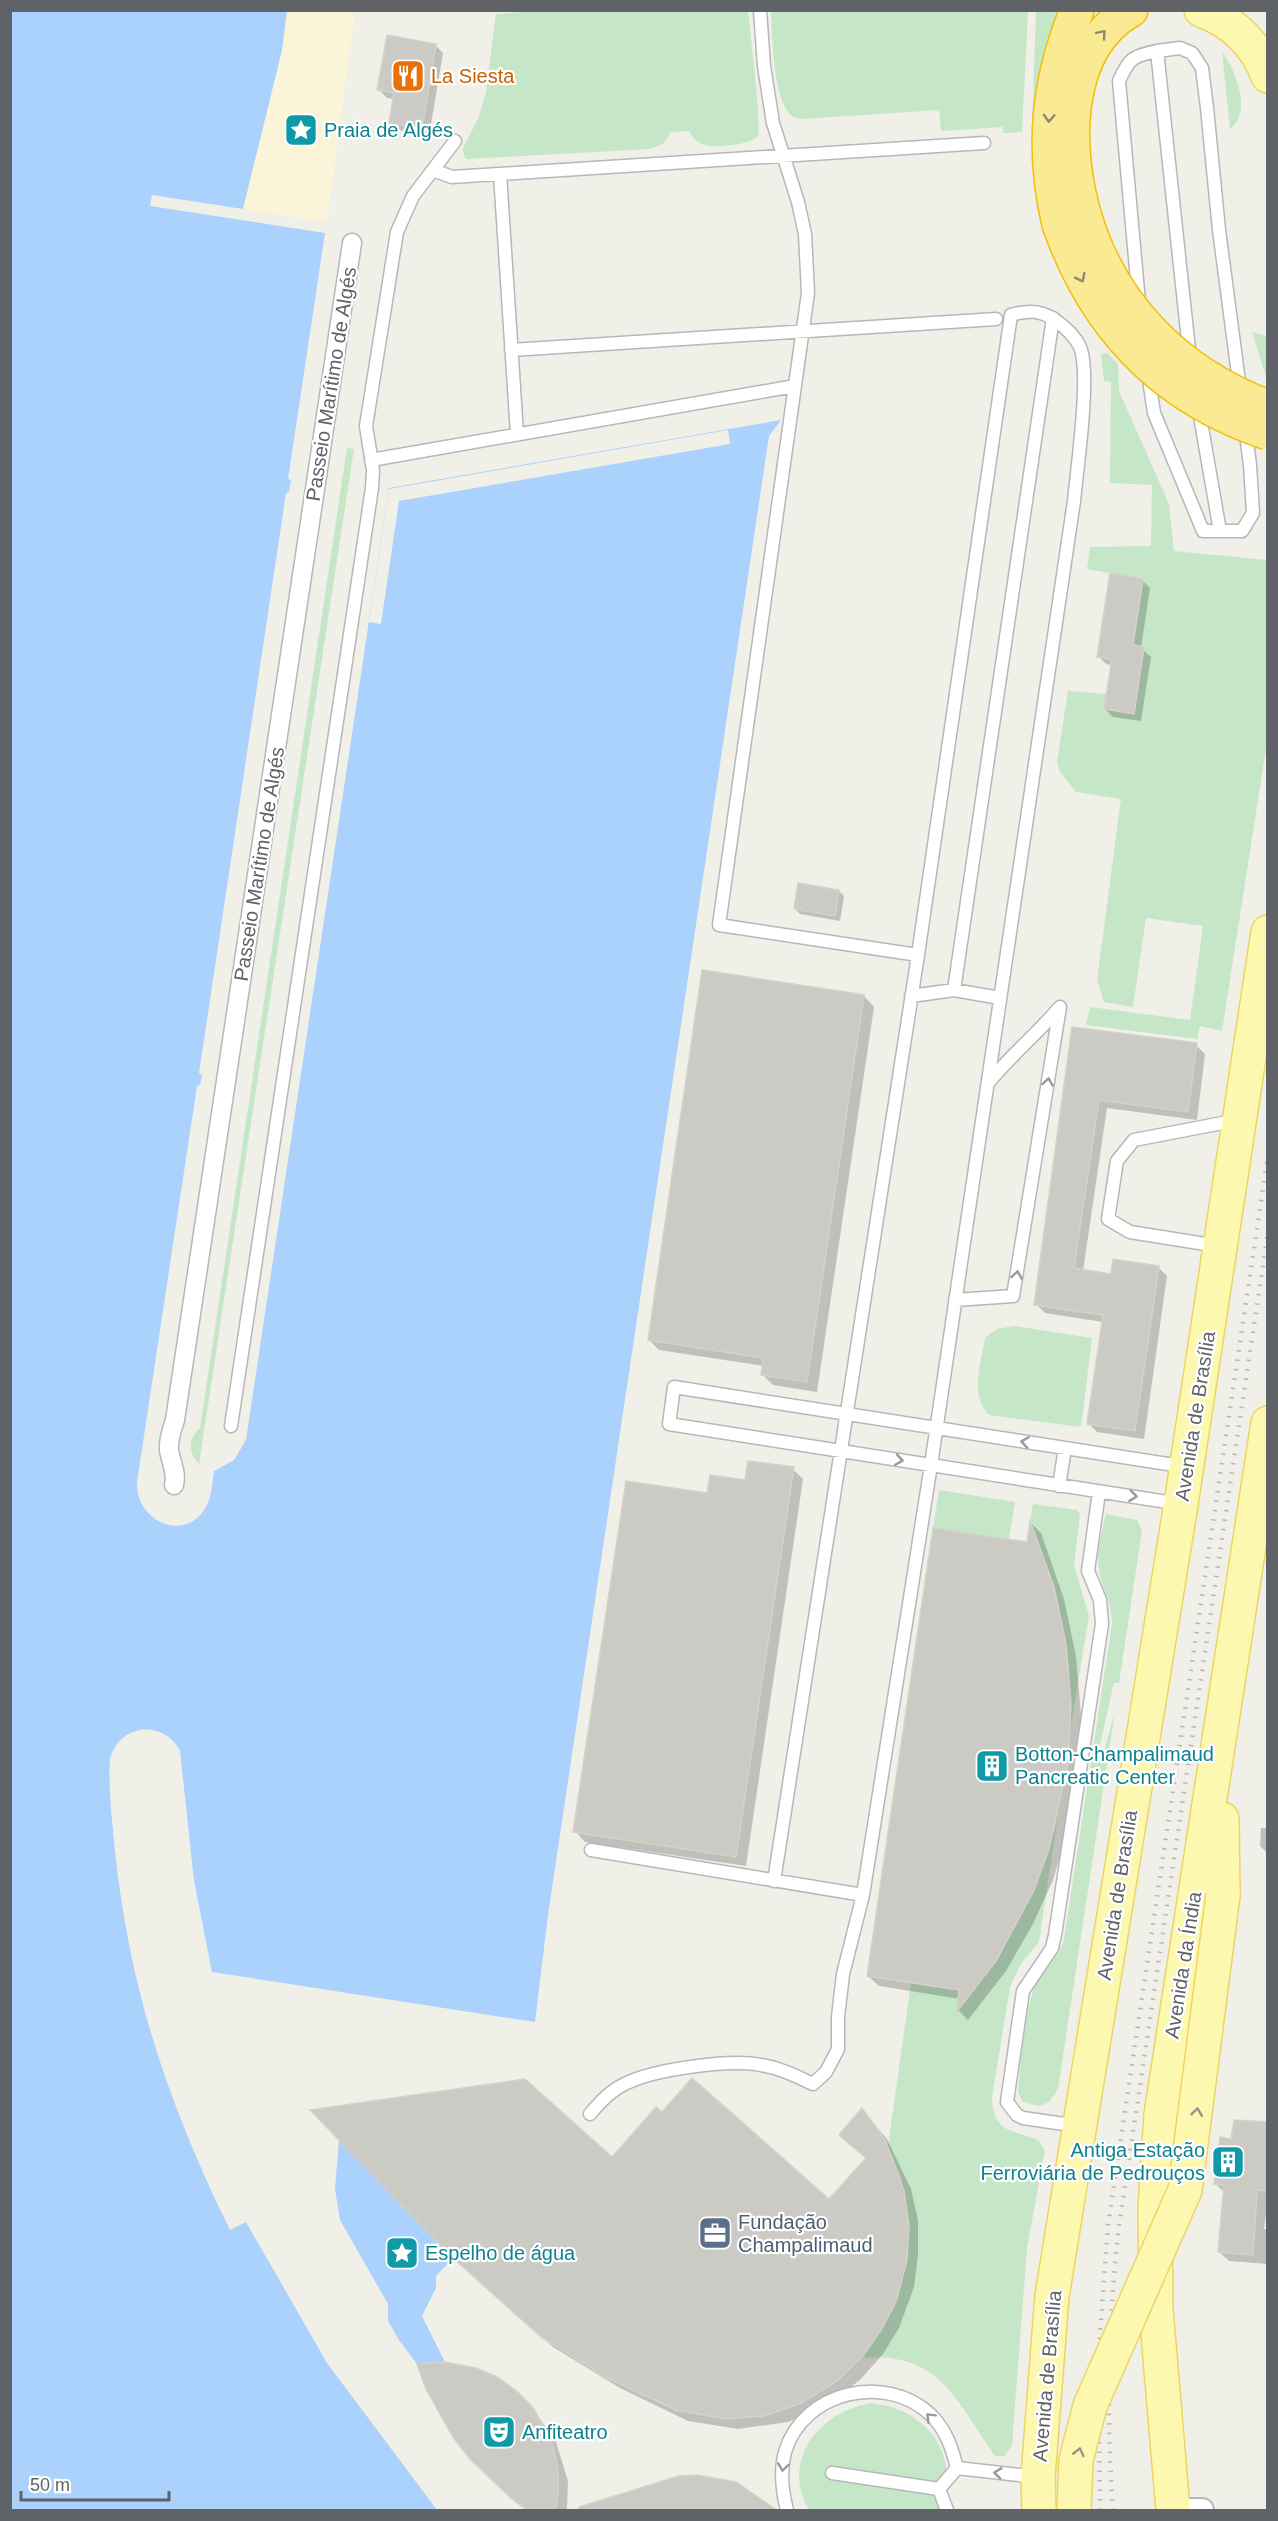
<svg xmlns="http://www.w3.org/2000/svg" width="1278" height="2521" viewBox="0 0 1278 2521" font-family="Helvetica,sans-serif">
<rect width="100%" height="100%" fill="#f0efe8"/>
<path fill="#c5e7c8" d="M546,10L748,11C750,30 762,126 758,136C750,145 714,149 702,144C696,142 692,137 689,131L671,132L664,143L651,149L466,159L462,150L478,119L486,92L496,14Z
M771,11H1028L1022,132L1003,133V127L941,131L939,110L803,119L793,117C773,103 772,34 771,11Z
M1036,11H1063L1045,56L1032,129Z
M1222,51C1235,70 1253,111 1230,129Z
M1252,332L1267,336V380Z
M1107,353L1118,364L1119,391L1169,504L1174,551L1267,560V742L1222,1031L1200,1026L1197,1039L1086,1025L1090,1007L1190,1020L1203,926L1146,918L1133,1007L1104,1002L1097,980L1121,799L1076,792L1060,772L1057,762L1068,691L1106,694L1104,709L1134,714L1133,645L1143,579L1087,569L1090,547L1151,546L1152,485L1110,483L1111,382L1104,381L1101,354Z
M347,448L354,449L199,1464C188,1453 188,1438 200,1428Z
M1014,1326L1092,1338L1081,1427L989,1415C969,1394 981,1364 985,1338L997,1329Z
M939,1490L1015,1502L1009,1539L933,1528Z
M1033,1504L1077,1510L1080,1514L1074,1565L1089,1616L1070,1731L1069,1669L1066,1644L1054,1587L1030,1521Z
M1106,1514L1137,1520L1142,1531L1119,1683H1114L1099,1749L1104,1751L1115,1711L1058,2089L1049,2102L1040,2106L1023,2102L1018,2093C1020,2066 1025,2010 1035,1986C1043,1969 1059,1959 1064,1939L1112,1624C1112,1600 1102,1591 1099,1570C1096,1552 1102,1532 1106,1514Z
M1057,1822L1039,1942L1020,1965L1010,1987L992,2097C993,2133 1012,2130 1038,2140L1045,2150L1027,2248L1012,2445L1005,2456H995C957,2402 940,2351 861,2358L889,2317L900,2288L907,2260V2208L901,2177L888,2146L911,1983L959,1990L958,2010C1006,1947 1035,1898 1057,1822Z
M871,2403C927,2409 964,2456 938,2510H809C780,2460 820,2411 871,2403Z"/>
<path fill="#faf5d9" d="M287,11H355L327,222L243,209L282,50Z"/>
<path fill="#abd1fd" d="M11,11H287L282,50L243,209L152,195L150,206L325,233L288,479L291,480L289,492L286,493L199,1073L202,1075L200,1085L197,1086L137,1482C135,1521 185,1544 206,1507C212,1496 212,1483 214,1471L234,1460L246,1440L389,488L781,420L769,436L548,1915L535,2022L212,1972L194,1881L180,1750C162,1719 119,1724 110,1759C108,1789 112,1820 115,1850C129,1989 169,2106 230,2230L246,2222L327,2363L437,2510H11Z
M339,2140L453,2258L436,2276V2288L422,2316L445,2362L417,2364L399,2340L388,2321V2304L340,2220L335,2189Z"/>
<path fill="#f0efe8" d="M728,430L730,444L399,501L381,624L369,622L389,489Z"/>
<path fill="#0003" d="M435,45L443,53L429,136L398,130L390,123L394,99L387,98L379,90Z
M1142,580L1150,588L1141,648L1151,657L1141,721L1113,717L1105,709L1112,665L1106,664L1098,656Z
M839,891L844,896L840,921L800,914L795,909Z
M864,996L874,1007L817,1392L773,1385L763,1375L764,1366L659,1350L649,1340Z
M1073,1029L1196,1045L1205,1054L1197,1120L1107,1108L1083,1271L1112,1276L1158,1267L1167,1276L1144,1439L1097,1432L1088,1423L1103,1322L1045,1313L1036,1304Z
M793,1469L803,1479L746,1866L585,1842L575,1831L708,1495Z
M1032,1524L1041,1533L1064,1599L1076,1656L1081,1715L1078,1774L1067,1833L1053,1880L1033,1924L1006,1971L968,2020L958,2010L960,1999L879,1986L868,1976L1029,1544Z
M1261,1828H1268V1854L1260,1846Z
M862,2110L887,2139L911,2189L918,2220V2255L914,2287L899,2328L883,2354L860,2380L824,2407L788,2422L738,2429L688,2421L620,2388L553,2347L465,2268L612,2159L829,2201L867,2159Z
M1268,2123V2199L1264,2229H1268V2264L1229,2261L1219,2252L1224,2192L1215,2183L1233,2141Z
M529,2405L555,2439L568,2481L567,2510H526L482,2469Z"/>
<path fill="#cccac4" stroke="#d5d2c6" stroke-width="1.5" d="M387,35L436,44L422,129L389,123L394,93L377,90Z
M1110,573L1143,579L1133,645L1144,647L1134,714L1104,709L1112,659L1097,657Z
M798,883L839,890L835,916L794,909Z
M702,970L864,995L807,1382L761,1375L763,1358L648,1340Z
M1072,1027L1197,1043L1188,1112L1099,1100L1074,1268L1111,1274L1113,1259L1159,1266L1135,1431L1087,1424L1103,1315L1034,1305Z
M748,1461L794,1467L736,1857L573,1832L626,1481L707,1493L710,1475L745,1480Z
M1030,1521L1054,1587L1066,1644L1071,1704L1068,1762L1049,1849L1034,1890L996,1961L957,2011L959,1990L867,1976L933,1528L1027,1542Z
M692,2078L829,2199L866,2158L839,2135L862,2108L885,2140L904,2191L909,2226L907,2260L896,2302L881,2330L863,2356L837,2381L801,2403L764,2416L726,2419L676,2410L607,2378L541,2337L453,2258L310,2110L525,2079L612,2157L656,2107L662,2112Z
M1234,2120L1268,2122V2191L1257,2190L1253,2255L1218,2252L1224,2185L1214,2184L1220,2137L1231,2139Z
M445,2362L476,2368L499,2378L519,2393L534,2409L553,2446L558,2469V2495L555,2511H528L512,2499L470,2459L453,2437L426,2389L417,2364Z
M697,2475L736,2482L778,2511H579V2507L679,2476Z"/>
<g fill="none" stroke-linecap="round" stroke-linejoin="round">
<defs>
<path id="service" d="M760,10L764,66L773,123L798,202L805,234L808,293L719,925L918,955
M1180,48L1192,53L1202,68L1207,108L1219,230L1250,465L1253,513L1242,531H1220L1190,359L1157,51Z
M433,170L452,177L984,143
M500,174L517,434
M1139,302L1119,81C1129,58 1133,56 1157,51
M511,350L996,319
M1148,373L1154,413L1203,531H1220
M371,460L795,386
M954,990L1053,318
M911,996L954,990L1000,998
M989,1082C1011,1055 1037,1034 1059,1008
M1218,1246L1130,1232L1108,1219L1117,1161L1134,1140L1238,1120
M955,1300L1013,1296L1060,1007
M231,1426L372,488L373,470L366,426L397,232L413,196L455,141
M1059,1486L1065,1448
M1180,1504L669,1424L674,1387L1187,1467
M591,1850L863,1895
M590,2114C601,2101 612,2089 629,2082C658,2069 730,2059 761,2065C780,2068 796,2076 813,2084L826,2072L838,2049V2017L843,1974L863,1895L931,1465L1074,501C1077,468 1091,374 1080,347C1075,336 1065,327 1055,320C1041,310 1027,310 1011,315L918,955L774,1881
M1078,2126L1023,2118L1017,2115L1007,2102L1023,1991L1052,1948L1055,1935L1102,1624L1100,1600L1088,1571L1099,1492
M957,2468L1037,2477
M832,2473L939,2489
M939,2489L957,2468
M939,2489L947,2510
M787,2510C782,2491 780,2471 785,2452C803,2391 886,2372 931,2415C946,2430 952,2448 957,2468"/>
<path id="pedestrian" d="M174,1485C177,1472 171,1463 169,1450C168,1439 172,1430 175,1420L352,243"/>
<path id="minor" d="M1191,2510H1202"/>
<path id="primary" d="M1201,10C1234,22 1256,44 1268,76
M1222,1819L1223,1895
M1039,2510L1038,2477L1052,2296L1181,1504L1268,932
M1173,2510L1156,2310L1155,2208L1161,2115L1268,1423"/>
<path id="motorway" d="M1085,217C1065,151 1062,49 1131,10
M1059,224C1041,149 1048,81 1077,10"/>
</defs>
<use href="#service" stroke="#b5b7bb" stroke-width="15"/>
<use href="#pedestrian" stroke="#b5b7bb" stroke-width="21"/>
<use href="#minor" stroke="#b5b7bb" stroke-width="26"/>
<use href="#primary" stroke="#eed562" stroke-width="36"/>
<use href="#motorway" stroke="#f2bf06" stroke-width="36"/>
<use href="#service" stroke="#fff" stroke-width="12"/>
<use href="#pedestrian" stroke="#fff" stroke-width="18"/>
<use href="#minor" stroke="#fff" stroke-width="22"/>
<use href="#primary" stroke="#fdf8b0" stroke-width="33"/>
<use href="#motorway" stroke="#faea94" stroke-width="33"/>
<path stroke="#b5b6b7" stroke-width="4.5" stroke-dasharray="1.5 8" stroke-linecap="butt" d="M1100,2510L1098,2363L1108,2225L1268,1155
M1113,2510C1106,2416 1108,2320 1119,2226L1268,1232"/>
<defs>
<path id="primary-bridge" d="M1074,2510L1076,2460L1090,2406L1185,2190L1223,1895"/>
<path id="motorway-bridge" d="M1085,217C1112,308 1180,374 1268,407
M1059,224C1095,327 1163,398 1268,433"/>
</defs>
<use href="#primary-bridge" stroke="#eed562" stroke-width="36" stroke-linecap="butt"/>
<use href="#motorway-bridge" stroke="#f2bf06" stroke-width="36" stroke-linecap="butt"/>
<use href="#primary-bridge" stroke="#fdf8b0" stroke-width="33"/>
<use href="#motorway-bridge" stroke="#faea94" stroke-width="33"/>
</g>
<defs><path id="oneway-chevron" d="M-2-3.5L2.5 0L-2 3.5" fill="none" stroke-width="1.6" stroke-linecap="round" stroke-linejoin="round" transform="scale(1.5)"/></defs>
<g stroke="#8e8b74">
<use href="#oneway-chevron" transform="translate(1102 34) rotate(-50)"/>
<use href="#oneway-chevron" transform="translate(1049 118) rotate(93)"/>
<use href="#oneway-chevron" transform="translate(1081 278) rotate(63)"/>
</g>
<g stroke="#97999c">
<use href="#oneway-chevron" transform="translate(1048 1082) rotate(-81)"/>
<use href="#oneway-chevron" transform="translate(1017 1275) rotate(-81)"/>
<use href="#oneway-chevron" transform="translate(1025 1442) rotate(-171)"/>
<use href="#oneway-chevron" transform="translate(899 1460) rotate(9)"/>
<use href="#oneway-chevron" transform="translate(1133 1496) rotate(7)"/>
<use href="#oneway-chevron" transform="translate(930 2417) rotate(-135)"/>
<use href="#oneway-chevron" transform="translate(783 2467) rotate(98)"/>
<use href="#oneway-chevron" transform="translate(998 2473) rotate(-173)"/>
</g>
<g stroke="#969681">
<use href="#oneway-chevron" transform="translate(1197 2112) rotate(-83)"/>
<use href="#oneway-chevron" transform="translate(1079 2452) rotate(-77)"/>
</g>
<defs>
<symbol id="restaurant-square" viewBox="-11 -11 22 22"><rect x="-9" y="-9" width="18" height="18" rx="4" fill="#e8710a" stroke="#fff"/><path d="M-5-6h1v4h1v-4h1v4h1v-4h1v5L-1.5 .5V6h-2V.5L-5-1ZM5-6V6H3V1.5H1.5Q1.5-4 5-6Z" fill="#fff"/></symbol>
<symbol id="sight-square" viewBox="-11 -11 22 22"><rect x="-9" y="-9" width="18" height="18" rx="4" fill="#0f9aa8" stroke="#fff"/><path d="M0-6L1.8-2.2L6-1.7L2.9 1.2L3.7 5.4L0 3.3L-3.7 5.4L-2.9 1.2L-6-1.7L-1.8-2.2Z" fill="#fff"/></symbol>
<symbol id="building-square" viewBox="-11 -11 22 22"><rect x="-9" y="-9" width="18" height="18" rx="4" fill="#0f9aa8" stroke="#fff"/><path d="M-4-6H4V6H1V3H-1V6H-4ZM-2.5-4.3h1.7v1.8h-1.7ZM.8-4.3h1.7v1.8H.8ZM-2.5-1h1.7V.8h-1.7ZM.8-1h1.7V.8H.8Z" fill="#fff"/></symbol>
<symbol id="office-square" viewBox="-11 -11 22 22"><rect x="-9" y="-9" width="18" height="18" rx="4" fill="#5c6f8a" stroke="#fff"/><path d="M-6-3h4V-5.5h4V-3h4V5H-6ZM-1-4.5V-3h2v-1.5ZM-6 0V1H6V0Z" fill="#fff"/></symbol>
<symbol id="theatre-square" viewBox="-11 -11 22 22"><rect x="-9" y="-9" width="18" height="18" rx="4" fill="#0f9aa8" stroke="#fff"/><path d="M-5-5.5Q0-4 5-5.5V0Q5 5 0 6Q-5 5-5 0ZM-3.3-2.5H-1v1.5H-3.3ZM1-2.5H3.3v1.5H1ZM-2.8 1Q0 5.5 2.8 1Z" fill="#fff"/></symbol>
</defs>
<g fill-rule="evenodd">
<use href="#restaurant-square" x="389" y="57" width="38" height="38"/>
<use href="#sight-square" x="282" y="111" width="38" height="38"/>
<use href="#building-square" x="973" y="1747" width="38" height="38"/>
<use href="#building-square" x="1209" y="2143" width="38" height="38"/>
<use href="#office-square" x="696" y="2214" width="38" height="38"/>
<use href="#sight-square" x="383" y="2234" width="38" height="38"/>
<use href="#theatre-square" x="480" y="2413" width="38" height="38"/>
</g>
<g text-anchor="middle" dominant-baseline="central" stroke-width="4.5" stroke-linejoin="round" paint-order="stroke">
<g font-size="20" fill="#c56008" stroke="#fff" text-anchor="start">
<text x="431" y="76">La Siesta</text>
</g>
<g font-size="20" fill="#0d838f" stroke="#fff" text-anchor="start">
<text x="324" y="130">Praia de Algés</text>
<text x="1015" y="1754">Botton-Champalimaud<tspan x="1015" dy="23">Pancreatic Center</tspan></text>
<text x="1205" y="2150" text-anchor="end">Antiga Estação<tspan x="1205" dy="23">Ferroviária de Pedrouços</tspan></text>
<text x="425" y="2253">Espelho de água</text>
<text x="522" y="2432">Anfiteatro</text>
</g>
<g font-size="20" fill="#5f6267" stroke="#fff">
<text transform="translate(331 384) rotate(-81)">Passeio Marítimo de Algés</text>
<text transform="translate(259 864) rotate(-81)">Passeio Marítimo de Algés</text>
<text transform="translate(1195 1416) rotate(-81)">Avenida de Brasília</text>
<text transform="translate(1117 1895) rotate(-81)">Avenida de Brasília</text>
<text transform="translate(1183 1965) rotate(-81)">Avenida da Índia</text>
<text transform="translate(1047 2376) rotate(-85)">Avenida de Brasília</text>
</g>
<g font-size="20" fill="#4e5e75" stroke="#fff" text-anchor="start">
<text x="738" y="2222">Fundação<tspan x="738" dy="23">Champalimaud</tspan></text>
</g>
</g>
<rect width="1278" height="2521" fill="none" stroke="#5f6267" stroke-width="24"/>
<path d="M21 2491v9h148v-9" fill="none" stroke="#5f6267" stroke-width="3"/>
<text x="30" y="2491" font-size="18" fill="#5f6267" stroke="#ffffff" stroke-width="4.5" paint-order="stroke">50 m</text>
</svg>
